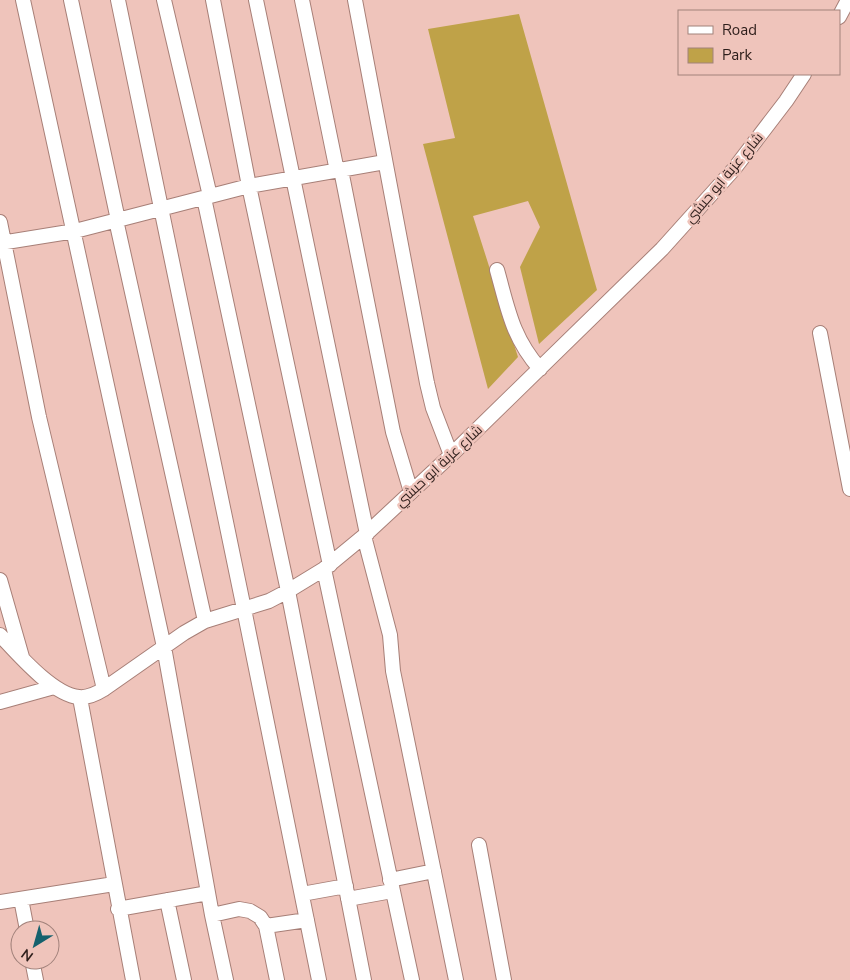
<svg xmlns="http://www.w3.org/2000/svg" width="850" height="980" viewBox="0 0 850 980" font-family="'Nunito Sans',Cairo,sans-serif">
<rect width="100%" height="100%" fill="#efc4bb"/>
<path fill="#bfa248" d="M519,14L597,290L539,344L520,267L540,227L528,201L473,216L518,357L488,389L423,144L455,138L428,29Z"/>
<g fill="none" stroke-linecap="round" stroke-linejoin="round">
<defs>
<path id="minor" d="M23,0L164,647L212,915L226,980
M71,0L118,220
M118,0L244,609L319,980
M164,0L210,196
M213,0L249,186L330,565
M256,0L367,534
M302,0L337,171
M355,0L427,383L433,408L451,455
M839,17L848,0
M341,170L393,432L411,492
M204,198L288,591L364,980
M116,220L205,621
M0,222L39,417L104,689
M0,243L75,231L249,186L385,162
M497,270C508,309 512,337 540,369
M820,333L850,489
M364,536L390,635L393,671L456,980
M324,569L412,980
M0,580L22,657
M0,635C18,654 53,695 79,697C88,698 96,694 104,689L184,633L205,621L269,601L288,591L324,569L364,536L451,455L662,249L734,169L786,101L804,74
M80,698L133,980
M0,702L54,687
M479,845L504,980
M390,880L434,871
M302,894L346,886
M21,899L27,930
M348,899L392,891
M167,900L184,980
M0,902L114,884
M118,909L208,893
M212,915L239,909L250,911L260,917L266,926L277,980
M266,926L307,920
M32,960L36,980"/>
</defs>
<use href="#minor" stroke="#a77f77" stroke-width="16"/>
<use href="#minor" stroke="#fff" stroke-width="14"/>
</g>
<g text-anchor="middle" dominant-baseline="central" stroke-width="5" stroke-linejoin="round" paint-order="stroke">
<g font-size="14" fill="#2e1e1b" stroke="#efc4bb">
<text transform="translate(724 178) rotate(-50)">شارع عزبة ابو حبشي</text>
<text transform="translate(439 466) rotate(-43)">شارع عزبة ابو حبشي</text>
</g>
</g>
<rect x="678" y="10" width="162" height="65" fill="#efc4bb" stroke="#a2827b"/>
<rect x="688" y="26" width="25" height="8" fill="#ffffff" stroke="#a2827b"/>
<text x="722" y="35" font-size="15" fill="#2e1e1b">Road</text>
<rect x="688" y="48" width="25" height="15" fill="#bfa248" stroke="#a2827b"/>
<text x="722" y="60" font-size="15" fill="#2e1e1b">Park</text>
<g transform="translate(35 945) rotate(217)"><circle r="24" fill="#efc4bb" stroke="#a2827b"/>
<path d="M0-4L9 19L0 12L-9 19Z" fill="#15616d"/>
<text y="-8" font-size="14" font-weight="bold" text-anchor="middle" fill="#2e1e1b">N</text>
</g>
</svg>
